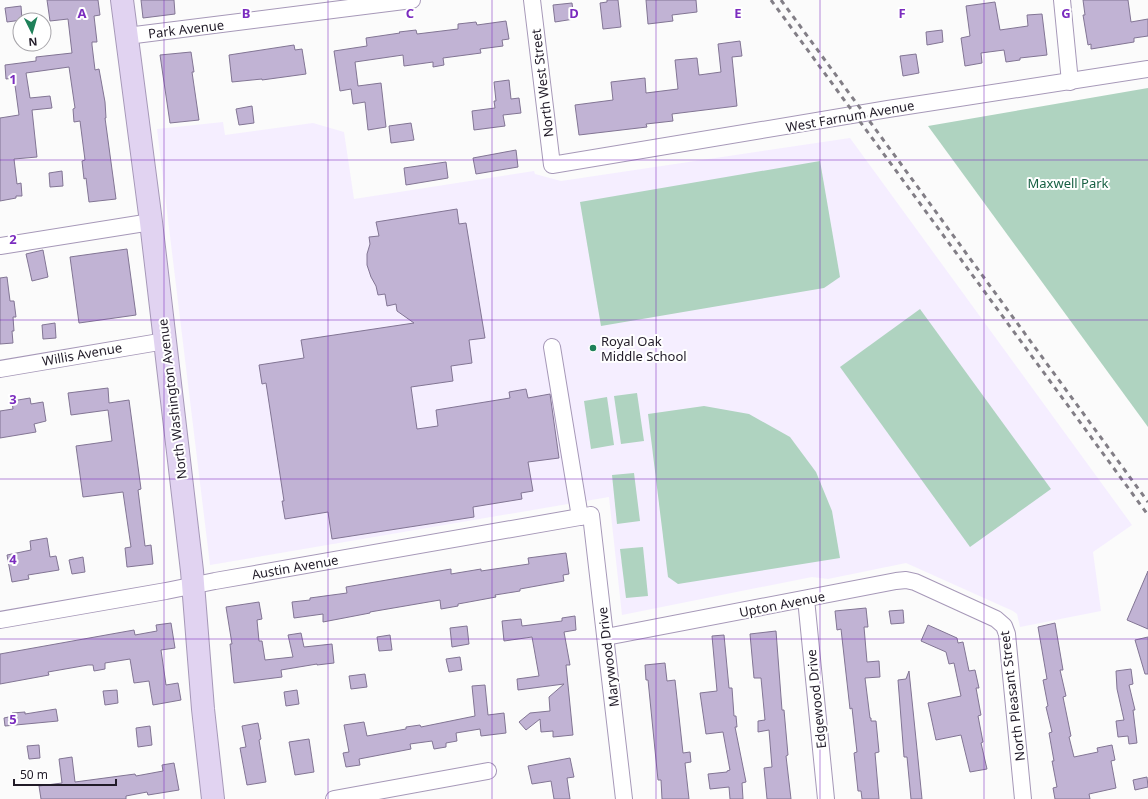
<svg xmlns="http://www.w3.org/2000/svg" width="1148" height="799" viewBox="0 0 1148 799" font-family="'Noto Sans',sans-serif">
  <style>
    .built { fill: #f5eeff }
    .green { fill: #afd3c0 }
    .building { fill: #c1b3d4; stroke: #827594 }
    .lines { fill: none; stroke-linecap: round; stroke-linejoin: round }
    .street-casing { stroke: #a698b8; stroke-width: 18 }
    .secondary-casing { stroke: #a698b8; stroke-width: 24 }
    .street { stroke: #fff; stroke-width: 16 }
    .secondary { stroke: #e1d3f1; stroke-width: 22 }
    .rail { stroke: #827e86; stroke-width: 3; stroke-dasharray: 5 5; stroke-linecap: butt }
    .grid { fill: none; stroke: #7b2cbf; stroke-width: 1; stroke-opacity: 0.55 }
    .poi-dot { fill: #1f815a; stroke: #fff; stroke-width: 1.5 }
    .labels { text-anchor: middle; dominant-baseline: central; stroke-width: 4; stroke-linejoin: round; paint-order: stroke }
    .street-label { font-size: 13px; fill: #211b28; stroke: #fff }
    .park-label { font-size: 13px; fill: #196144; stroke: #fff }
    .poi-label { font-size: 13px; fill: #211b28; stroke: #fff; text-anchor: start }
    .grid-label { font-size: 13px; text-anchor: middle; font-weight: bold; fill: #7b2cbf; stroke: #fff; stroke-width: 4; stroke-linejoin: round; paint-order: stroke }
  </style>
  <rect width="100%" height="100%" fill="#fbfbfb"/>
  <polygon class="built" points="223,122 225,135 313,123 344,132 354,199 534,171 535,174 561,181 850,138 1132,525 1093,552 1101,611 1020,627 1017,614 1013,611 906,563 828,579 812,577 622,615 609,497 210,565 157,129"/>
  <g class="green">
    <polygon points="1148,88 1148,427 928,126"/>
    <polygon points="820,161 840,277 824,288 601,326 580,202"/>
    <polygon points="920,309 1051,489 970,547 840,367"/>
    <polygon points="637,393 644,441 621,444 614,396"/>
    <polygon points="607,397 614,445 591,449 584,401"/>
    <polygon points="704,406 749,414 790,437 816,472 832,511 840,558 678,584 668,577 648,414"/>
    <polygon points="634,473 640,521 617,524 612,475"/>
    <polygon points="643,547 648,596 626,598 620,549"/>
  </g>
  <g class="building">
    <polygon points="47,0 98,0 100,15 94,16 97,42 92,42 92,45 95,70 99,69 105,102 106,118 105,118 116,199 89,202 86,178 84,179 82,161 85,160 80,121 74,122 73,109 75,108 69,67 26,73 30,98 50,96 52,108 32,110 37,157 14,159 17,184 21,183 22,196 16,196 16,198 0,201 0,118 19,115 14,78 6,79 5,65 36,61 36,57 72,53 68,19 50,21"/>
    <polygon points="141,0 174,0 175,14 143,18"/>
    <polygon points="607,0 618,0 621,27 603,29 600,3 607,2"/>
    <polygon points="646,0 696,0 697,12 672,15 673,21 648,24"/>
    <polygon points="1083,0 1128,0 1131,22 1148,19 1148,36 1134,38 1134,42 1091,49 1091,44 1088,45 1083,15 1085,15"/>
    <polygon points="995,2 1000,30 1028,26 1027,15 1042,14 1047,55 1020,58 1020,60 1006,62 1004,50 981,53 982,63 965,66 961,38 970,36 966,6"/>
    <polygon points="572,3 574,19 555,22 553,5"/>
    <polygon points="21,6 22,20 7,22 5,8"/>
    <polygon points="506,21 509,39 502,40 503,46 480,49 481,53 443,58 444,65 433,67 433,62 404,66 403,55 355,62 358,86 381,83 386,127 368,130 365,102 353,104 351,89 340,91 334,51 367,46 366,38 400,33 399,32 416,30 417,34 458,29 458,24 476,22 477,25"/>
    <polygon points="942,30 943,42 927,45 926,32"/>
    <polygon points="740,41 742,56 732,57 737,106 672,114 673,121 646,124 647,127 579,135 575,105 613,100 611,82 645,78 646,93 678,89 675,60 697,58 699,75 721,72 718,44"/>
    <polygon points="294,45 295,50 302,49 306,74 262,80 262,79 232,82 229,55"/>
    <polygon points="191,52 194,72 192,72 199,120 170,123 160,55"/>
    <polygon points="916,54 919,73 903,76 900,56"/>
    <polygon points="509,80 511,99 519,98 521,113 503,115 505,126 474,130 472,111 495,108 494,101 496,101 494,82"/>
    <polygon points="252,106 254,123 239,125 236,109"/>
    <polygon points="411,123 414,140 391,143 389,126"/>
    <polygon points="516,150 518,167 476,174 473,158"/>
    <polygon points="446,162 448,178 406,185 404,168"/>
    <polygon points="62,171 63,186 50,187 49,173"/>
    <polygon points="457,209 459,224 466,223 485,338 469,340 472,363 451,366 453,381 411,387 417,429 438,426 436,410 510,398 509,392 526,389 528,398 550,394 559,458 528,462 533,491 521,493 522,499 473,507 474,517 332,539 328,512 285,519 282,501 284,501 266,383 262,384 259,365 304,358 301,340 414,323 397,311 396,304 387,306 385,294 378,295 376,286 371,277 367,265 367,254 370,244 369,237 379,236 376,222"/>
    <polygon points="127,249 136,315 79,323 70,257"/>
    <polygon points="43,250 48,277 32,281 26,254"/>
    <polygon points="7,277 10,301 14,301 16,317 13,317 14,331 12,331 13,343 0,344 0,278"/>
    <polygon points="55,323 56,338 43,339 42,325"/>
    <polygon points="108,388 109,403 129,400 141,489 138,490 145,546 151,545 153,564 127,567 125,548 131,547 123,492 83,497 76,446 112,441 108,410 71,415 68,393"/>
    <polygon points="30,398 31,404 43,402 46,421 34,424 36,432 0,438 0,411 13,409 12,401"/>
    <polygon points="47,538 50,557 56,556 59,570 28,575 29,579 12,582 7,555 31,550 30,541"/>
    <polygon points="566,553 569,574 563,575 564,581 520,589 520,591 495,595 496,597 458,604 458,606 441,609 440,600 370,612 370,613 323,622 323,614 294,618 292,602 310,600 310,598 347,593 346,587 451,569 451,574 481,569 481,571 529,564 528,558"/>
    <polygon points="83,557 85,572 72,574 69,560"/>
    <polygon points="1148,571 1148,629 1127,620"/>
    <polygon points="259,602 262,619 257,620 259,641 262,641 265,660 293,657 288,635 301,633 304,647 332,644 334,663 317,665 317,664 281,670 282,677 234,683 230,644 232,644 226,607"/>
    <polygon points="866,608 868,627 864,627 867,662 879,661 880,677 865,678 870,718 871,718 871,721 876,721 879,752 875,753 879,799 862,799 861,791 858,791 854,753 857,752 852,708 850,709 841,629 837,630 835,611"/>
    <polygon points="903,610 904,623 891,624 889,611"/>
    <polygon points="575,616 576,630 564,632 570,665 566,665 573,735 553,737 553,731 541,732 540,719 526,730 519,722 530,713 550,711 549,697 564,684 518,690 517,679 539,676 532,637 504,641 502,621 521,619 522,626 562,621 562,618"/>
    <polygon points="171,623 175,648 161,650 166,685 178,683 181,700 153,705 149,681 134,683 130,659 105,663 105,669 94,671 93,665 88,665 48,672 49,675 0,684 0,654 134,630 135,635 157,631 156,625"/>
    <polygon points="1055,623 1063,670 1060,670 1066,696 1063,697 1071,736 1069,737 1074,757 1098,752 1097,748 1112,745 1115,760 1111,761 1116,788 1089,794 1090,799 1055,799 1053,788 1057,787 1052,761 1054,761 1049,733 1052,732 1046,707 1048,706 1043,680 1047,679 1038,627"/>
    <polygon points="928,625 957,638 958,643 963,642 969,671 975,670 979,688 976,688 981,715 978,716 983,742 981,743 987,769 970,772 961,735 936,740 928,703 961,696 954,663 949,664 946,652 921,641"/>
    <polygon points="467,626 469,644 452,647 450,628"/>
    <polygon points="776,631 782,710 784,710 788,755 786,756 791,799 767,799 764,768 772,767 769,730 758,732 758,721 765,720 761,678 754,678 750,634"/>
    <polygon points="390,635 392,650 379,651 377,637"/>
    <polygon points="724,635 729,688 732,688 734,716 736,716 737,727 735,727 746,782 742,783 743,799 730,799 729,787 710,789 708,774 727,772 727,771 730,770 723,732 706,734 700,693 717,691 712,636"/>
    <polygon points="1148,637 1148,674 1145,674 1135,640"/>
    <polygon points="460,657 462,670 449,672 446,659"/>
    <polygon points="665,663 667,681 675,680 683,753 690,752 691,762 685,763 689,799 662,799 661,780 658,780 648,680 646,680 645,665"/>
    <polygon points="1131,669 1133,684 1129,685 1135,710 1133,710 1137,743 1129,744 1128,736 1118,737 1116,721 1124,720 1117,689 1116,671"/>
    <polygon points="909,671 918,759 922,799 911,799 907,757 904,757 898,680 906,679"/>
    <polygon points="365,674 367,687 351,689 349,676"/>
    <polygon points="485,685 488,715 504,713 506,733 481,736 480,729 456,733 457,741 446,743 446,747 434,749 432,741 410,744 411,749 359,759 360,765 346,767 343,753 349,752 344,725 364,722 367,736 406,729 406,727 420,725 421,727 475,716 472,686"/>
    <polygon points="117,690 118,703 105,705 103,691"/>
    <polygon points="297,690 299,704 286,706 284,692"/>
    <polygon points="56,709 58,721 5,726 4,718 13,716 12,713 25,712 25,714"/>
    <polygon points="258,723 261,739 259,740 266,782 247,785 240,748 246,747 242,726"/>
    <polygon points="150,726 152,745 138,747 136,728"/>
    <polygon points="309,739 314,772 295,775 289,742"/>
    <polygon points="39,745 40,758 29,759 27,746"/>
    <polygon points="72,757 75,782 135,774 136,776 163,771 162,765 174,763 179,790 148,795 147,792 126,796 126,799 41,799 39,786 62,783 59,759"/>
    <polygon points="570,758 574,777 567,778 570,799 554,799 551,781 532,784 528,766"/>
    <polygon points="1147,777 1148,787 1135,790 1133,780"/>
  </g>
  <g class="lines">
    <defs>
      <g id="street">
        <polyline points="532,0 552,165 888,109 1148,69"/>
        <polyline points="1062,0 1070,82"/>
        <polyline points="127,36 412,0"/>
        <polyline points="0,246 151,222"/>
        <polyline points="552,347 580,517"/>
        <polyline points="0,369 165,341"/>
        <polyline points="806,599 826,799"/>
        <polyline points="0,620 166,591 215,581 591,515 624,799"/>
        <polyline points="606,637 896,581 906,580 915,582 996,619 1004,626 1007,634 1023,799"/>
        <polyline points="334,799 488,771"/>
      </g>
      <polyline id="secondary" points="122,0 151,222 192,571 203,709 213,799"/>
    </defs>
    <use href="#street" class="street-casing"/>
    <use href="#secondary" class="secondary-casing"/>
    <use href="#street" class="street"/>
    <use href="#secondary" class="secondary"/>
    <g class="rail">
      <polyline points="771,0 1148,515"/>
      <polyline points="781,0 1148,502"/>
    </g>
  </g>
  <path class="grid" d="M164,0V799M328,0V799M492,0V799M656,0V799M820,0V799M984,0V799M0,160H1148M0,320H1148M0,479H1148M0,639H1148"/>
  <circle class="poi-dot" cx="593" cy="348" r="4"/>
  <g class="labels">
    <g class="street-label">
      <text transform="translate(186 29) rotate(-7)">Park Avenue</text>
      <text transform="translate(542 83) rotate(-97)">North West Street</text>
      <text transform="translate(850 116) rotate(-10)">West Farnum Avenue</text>
      <text transform="translate(82 354) rotate(-10)">Willis Avenue</text>
      <text transform="translate(172 399) rotate(-97)">North Washington Avenue</text>
      <text transform="translate(295 567) rotate(-10)">Austin Avenue</text>
      <text transform="translate(782 604) rotate(-11)">Upton Avenue</text>
      <text transform="translate(608 657) rotate(-97)">Marywood Drive</text>
      <text transform="translate(1012 696) rotate(-97)">North Pleasant Street</text>
      <text transform="translate(816 699) rotate(-96)">Edgewood Drive</text>
    </g>
    <g class="park-label">
      <text x="1068" y="183">Maxwell Park</text>
    </g>
    <g class="poi-label">
      <text x="601" y="341">Royal Oak<tspan x="601" dy="15">Middle School</tspan></text>
    </g>
  </g>
  <g class="grid-label">
    <text x="82" y="18">A</text>
    <text x="246" y="18">B</text>
    <text x="410" y="18">C</text>
    <text x="574" y="18">D</text>
    <text x="738" y="18">E</text>
    <text x="902" y="18">F</text>
    <text x="1066" y="18">G</text>
    <text x="13" y="84">1</text>
    <text x="13" y="244">2</text>
    <text x="13" y="404">3</text>
    <text x="13" y="564">4</text>
    <text x="13" y="724">5</text>
  </g>
  <g transform="translate(32 32) rotate(175)"><circle r="19" fill="#ffffff" stroke="#a6a4a9"/>
  <path d="M0-3L7 15L0 10L-7 15Z" fill="#1f815a"/>
  <text y="-6" font-size="11" font-weight="bold" text-anchor="middle" fill="#211b28">N</text>
  </g>
  <path d="M14 779v6h102v-6" fill="none" stroke="#211b28" stroke-width="2"/>
  <text x="20" y="779" font-size="12" fill="#211b28" stroke="#ffffff" stroke-width="3" paint-order="stroke">50 m</text>
</svg>
